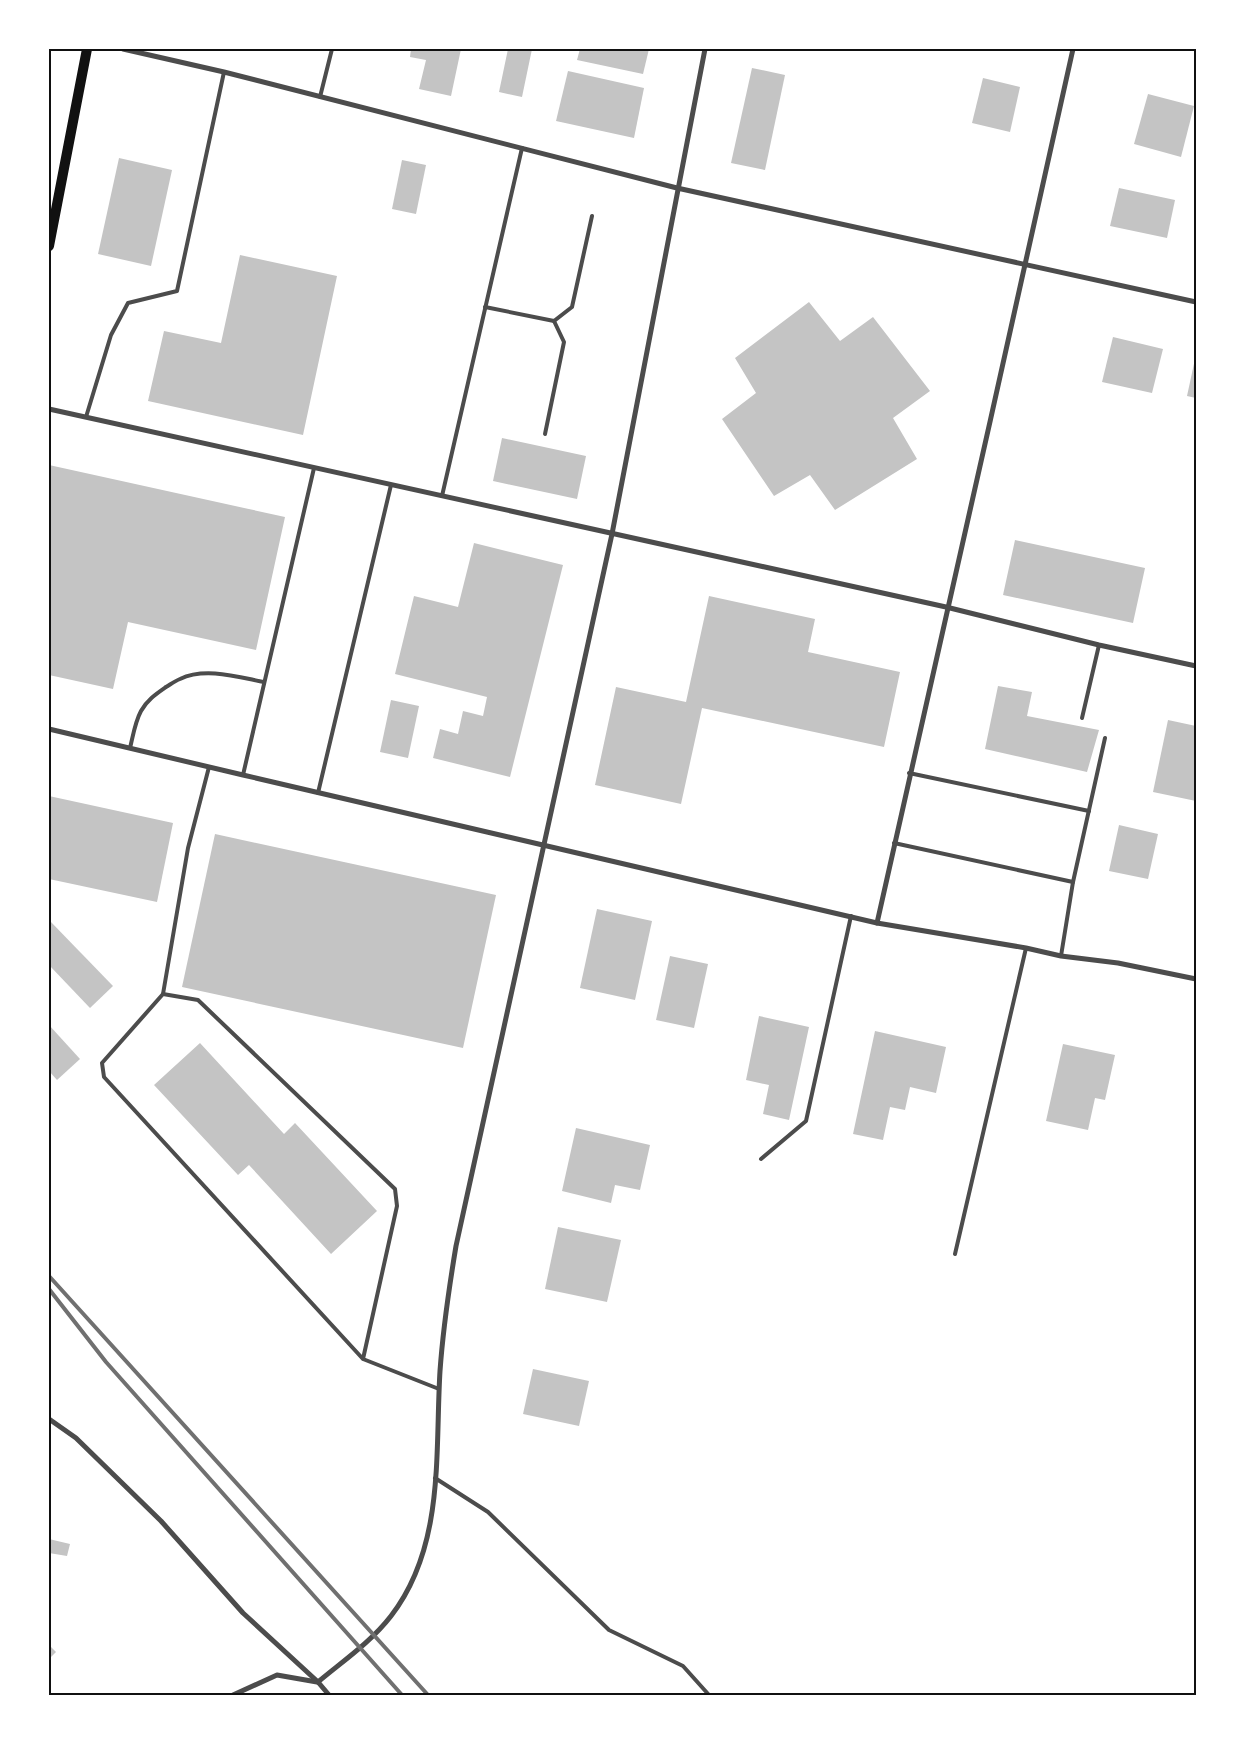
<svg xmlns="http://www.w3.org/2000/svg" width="1245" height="1744" viewBox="0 0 1245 1744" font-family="Mulish,sans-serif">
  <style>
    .building { fill: #c4c4c4 }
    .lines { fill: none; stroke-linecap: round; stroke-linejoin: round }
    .service { stroke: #4c4c4c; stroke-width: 4 }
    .minor { stroke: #4c4c4c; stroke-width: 5 }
    .secondary { stroke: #111; stroke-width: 10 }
    .rail { stroke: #707070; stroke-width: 4 }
    .neatline { fill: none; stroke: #111; stroke-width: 2 }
  </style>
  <rect width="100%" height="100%" fill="#fff"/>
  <g class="building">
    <polygon points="411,49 461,49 451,96 419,89 426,60 410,57"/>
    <polygon points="508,49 532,49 522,97 499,92"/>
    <polygon points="580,49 649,49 643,74 577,60"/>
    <polygon points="752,68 785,75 765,170 731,163"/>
    <polygon points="568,71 644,88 634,138 556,121"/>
    <polygon points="983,78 1020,87 1010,132 972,123"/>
    <polygon points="1148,94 1194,106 1181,157 1134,144"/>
    <polygon points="119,158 172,170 151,266 98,254"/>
    <polygon points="402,160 426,165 416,214 392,209"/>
    <polygon points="1119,188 1175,200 1167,238 1110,226"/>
    <polygon points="240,255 337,276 303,435 148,401 164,331 221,343"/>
    <polygon points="809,302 840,341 873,317 930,391 893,418 917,459 835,510 810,475 774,496 722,419 756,393 735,358"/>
    <polygon points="1113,337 1163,349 1152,393 1102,382"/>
    <polygon points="1195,359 1196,359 1196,398 1187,396"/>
    <polygon points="502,438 586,456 577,499 493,481"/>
    <polygon points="49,465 285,517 256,650 128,622 113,689 49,675"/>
    <polygon points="1015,540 1145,568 1133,623 1003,595"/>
    <polygon points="474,543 563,565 510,777 433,758 440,729 458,734 463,711 483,716 487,697 395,674 414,596 458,607"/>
    <polygon points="709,596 815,619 808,652 900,672 884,747 702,708 681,804 595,785 616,687 686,702"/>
    <polygon points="998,686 1032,692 1027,716 1099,730 1087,772 985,749"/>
    <polygon points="391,700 419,706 408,758 380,752"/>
    <polygon points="1168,720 1196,726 1196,801 1153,792"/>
    <polygon points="49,796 173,823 157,902 49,879"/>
    <polygon points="1119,825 1158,834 1148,879 1109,871"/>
    <polygon points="215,834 496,895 463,1048 182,987"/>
    <polygon points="597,909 652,921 635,1000 580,988"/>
    <polygon points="49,920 113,986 90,1008 49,965"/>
    <polygon points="670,956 708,964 694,1028 656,1020"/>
    <polygon points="759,1016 809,1027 789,1120 763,1114 769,1085 746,1080"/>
    <polygon points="49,1025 80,1059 57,1080 49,1071"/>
    <polygon points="875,1031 946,1047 936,1093 910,1087 905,1110 890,1107 883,1140 853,1134"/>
    <polygon points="200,1043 284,1134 295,1123 377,1211 331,1254 249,1165 238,1175 154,1085"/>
    <polygon points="1063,1044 1115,1055 1105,1100 1095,1098 1088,1130 1046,1121"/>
    <polygon points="576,1128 650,1145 640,1190 615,1185 611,1203 562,1191"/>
    <polygon points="558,1227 621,1240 607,1302 545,1289"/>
    <polygon points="533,1369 589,1381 579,1426 523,1414"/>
    <polygon points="49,1539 70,1544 67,1556 49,1553"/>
    <polygon points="49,1645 56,1652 49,1659"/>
  </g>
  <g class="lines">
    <g class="service">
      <polyline points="320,97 332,49"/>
      <polyline points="485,307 554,321 572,307 592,216"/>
      <polyline points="86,417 111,335 128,303 177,291 224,72"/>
      <polyline points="545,434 564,342 554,321"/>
      <polyline points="442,496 522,148"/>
      <polyline points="1082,718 1099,645"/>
      <path d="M130,748C133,736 135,722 141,711C147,700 156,694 166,687C171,684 175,681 180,679C205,667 238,677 264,682"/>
      <polyline points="909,773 1089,811"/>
      <polyline points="243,775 314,468"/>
      <polyline points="318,793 391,485"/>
      <polyline points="894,843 1073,882"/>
      <polyline points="1061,956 1073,882 1105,738"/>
      <polyline points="163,994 188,848 209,767"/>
      <polyline points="761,1159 806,1121 851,916"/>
      <polyline points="955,1254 1026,948"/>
      <polyline points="363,1359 397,1206 395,1189 198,1000 163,994 102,1063 104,1077 363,1359 439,1389"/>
      <polyline points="435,1478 488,1512 609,1630 683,1666 709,1695"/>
    </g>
    <g class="minor">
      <polyline points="123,49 224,72 677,188 1196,302"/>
      <polyline points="49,409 946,607 1099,645 1196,666"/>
      <polyline points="49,729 243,775 877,923 1026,948 1061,956 1118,963 1196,979"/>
      <path d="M877,923C941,631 1010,341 1073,49"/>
      <polyline points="49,1419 76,1438 161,1521 243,1613 318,1682"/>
      <polyline points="233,1695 277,1675 317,1682"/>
      <path d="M329,1695L318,1682C343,1661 371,1642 391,1616C445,1546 435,1453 440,1371C443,1329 449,1288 456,1246L612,534L705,49"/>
    </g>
    <polyline class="secondary" points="49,246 87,49"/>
    <g class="rail">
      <polyline points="49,1276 428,1695"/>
      <polyline points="49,1289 106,1362 402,1695"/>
    </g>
  </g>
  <rect width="1245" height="1744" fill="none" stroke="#ffffff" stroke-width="100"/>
  <rect x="50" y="50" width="1145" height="1644" class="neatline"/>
</svg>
